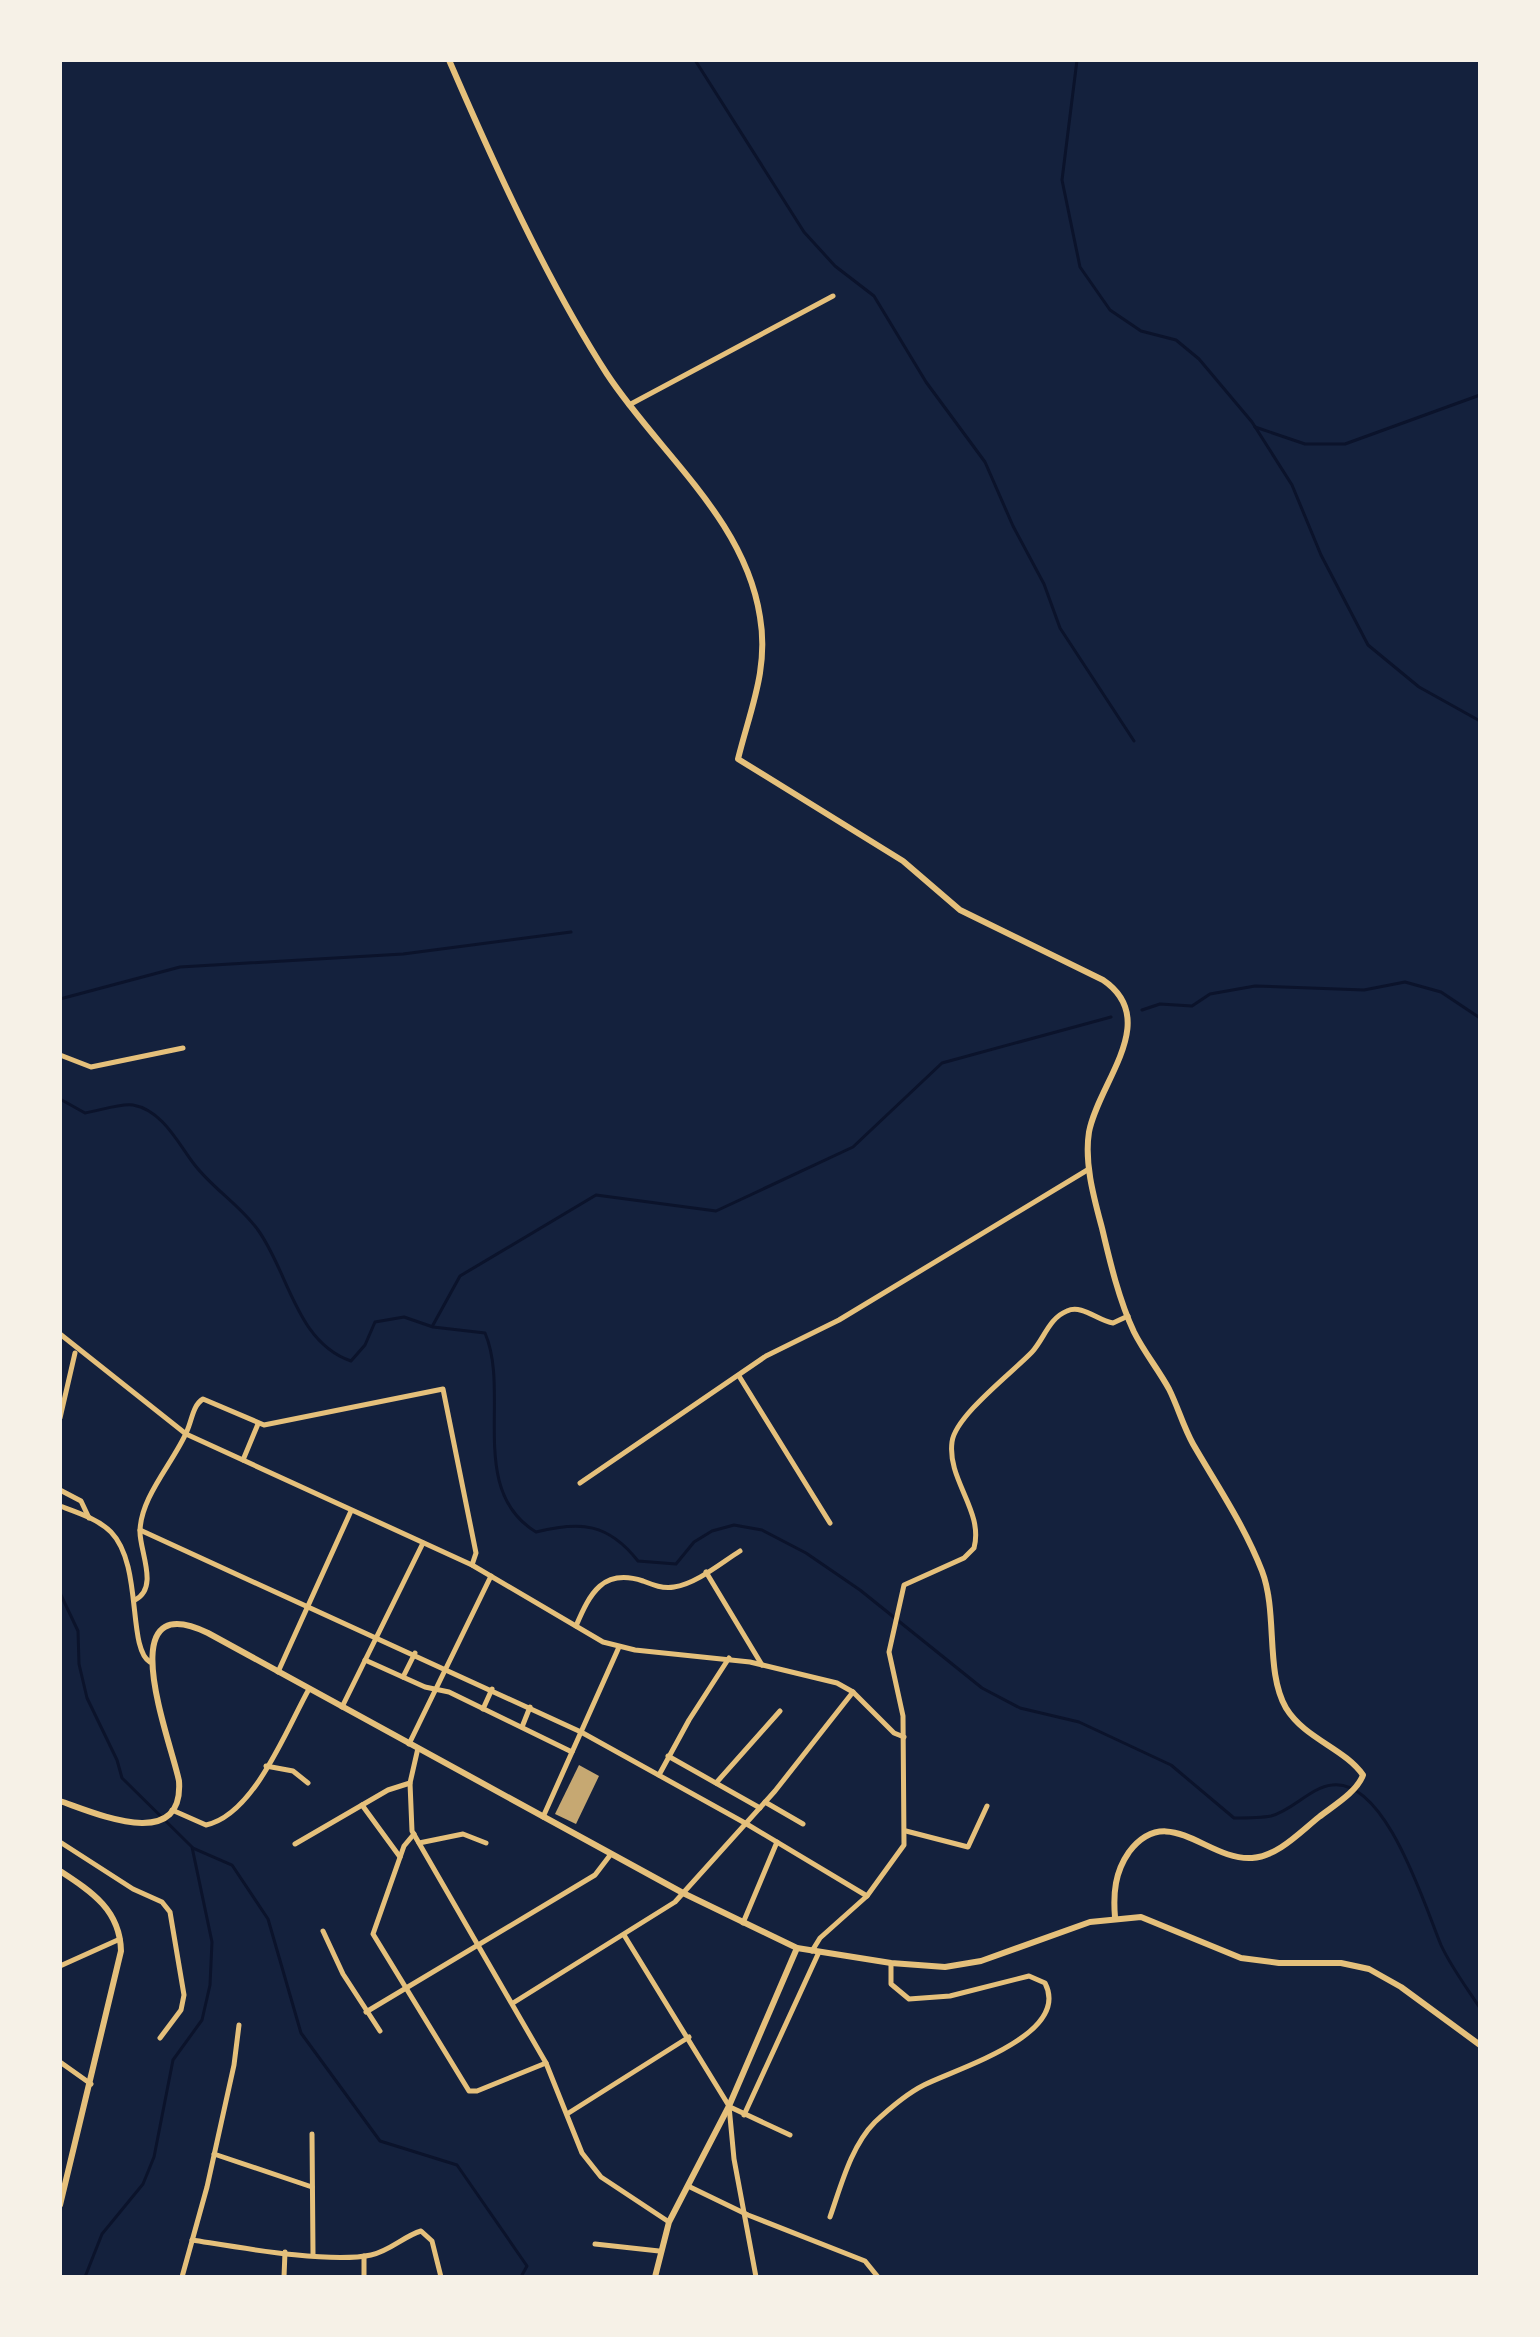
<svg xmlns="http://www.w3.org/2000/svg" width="1540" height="2337" viewBox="0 0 1540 2337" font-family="Arial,sans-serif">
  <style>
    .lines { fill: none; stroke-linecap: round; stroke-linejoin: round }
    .stream { stroke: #0b132b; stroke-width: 3 }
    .building { fill: #c6a872 }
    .minor { stroke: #e5c07b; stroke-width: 5 }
    .tertiary { stroke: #e5c07b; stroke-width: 6 }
    .secondary { stroke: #e5c07b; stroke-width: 6 }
  </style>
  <rect width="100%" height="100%" fill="#14213d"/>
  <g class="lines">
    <g class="stream">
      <polyline points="695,60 804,232 835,266 874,296 926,382 985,462 1013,526 1044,584 1060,628 1134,741"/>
      <polyline points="1077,60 1062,180 1080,267 1110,310 1141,331 1176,340 1199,359 1252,422 1292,485 1321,555 1368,645 1419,687 1480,721"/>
      <polyline points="1255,427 1305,444 1345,444 1480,395"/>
      <polyline points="60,999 180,967 403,954 571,932"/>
      <polyline points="1142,1010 1160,1004 1192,1006 1210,994 1255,986 1364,990 1405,982 1441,992 1480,1018"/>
      <path d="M60,1099L85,1113C99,1111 120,1103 133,1105C162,1110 178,1143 194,1164C212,1188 240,1205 258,1230C289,1273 296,1342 351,1361L365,1345L375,1322L404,1317L433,1327L485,1333C511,1393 467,1490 536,1532C581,1521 608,1523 638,1561L676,1564L694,1542L712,1531L734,1525L762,1530L806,1553L860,1590L982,1688L1020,1708L1079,1722L1171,1765L1234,1818C1246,1818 1260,1818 1271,1816C1292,1811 1311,1787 1332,1785C1386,1778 1425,1907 1441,1945C1451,1967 1467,1988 1480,2008"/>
      <polyline points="433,1325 460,1276 596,1195 716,1211 853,1147 942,1063 1111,1017"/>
      <polyline points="60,1593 78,1631 79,1664 87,1698 117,1760 122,1778 192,1847 212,1942 210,1985 202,2020 173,2060 154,2157 143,2184 102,2234 85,2277"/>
      <polyline points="193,1848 232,1865 268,1919 301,2033 380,2141 457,2165 527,2266 521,2277"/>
    </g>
  </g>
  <polygon class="building" points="579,1765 599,1776 576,1824 555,1814"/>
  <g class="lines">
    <g class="minor">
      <polyline points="629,405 833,296"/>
      <polyline points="60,1055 91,1067 183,1048"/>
      <polyline points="60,1334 186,1434 472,1565 603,1642 635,1650 750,1662 837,1683 853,1692"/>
      <polyline points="739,1376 830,1523"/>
      <polyline points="60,1418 75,1353"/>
      <polyline points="243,1460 258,1424"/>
      <polyline points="580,1483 766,1356 839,1320 1089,1169"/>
      <polyline points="60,1490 81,1501 89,1518"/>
      <path d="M60,1506C76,1512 98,1519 111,1532C143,1565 127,1648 150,1662"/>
      <polyline points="140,1530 581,1732 745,1823 867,1896"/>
      <polyline points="706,1572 762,1665"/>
      <path d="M135,1600C159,1588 140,1552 140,1532C140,1497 174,1462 187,1431C192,1420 193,1405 203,1399L264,1425L443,1389L476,1553L472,1565"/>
      <path d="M576,1626C590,1593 603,1568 643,1581C653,1585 663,1589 674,1587C696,1584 721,1563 740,1551"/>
      <polyline points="365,1660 425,1687 449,1692 572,1752"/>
      <polyline points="278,1672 351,1511"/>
      <polyline points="403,1677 415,1653"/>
      <polyline points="342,1707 423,1543"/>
      <polyline points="483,1709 492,1689"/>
      <polyline points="522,1727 530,1707"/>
      <polyline points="409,1744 491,1576"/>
      <polyline points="418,1748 410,1783 412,1831 546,2063 582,2153 601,2177 669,2222"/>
      <polyline points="668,1756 760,1808"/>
      <polyline points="266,1766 293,1771 308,1783"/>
      <polyline points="659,1775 689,1720 729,1658"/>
      <polyline points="716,1783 780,1711"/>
      <polyline points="765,1802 803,1824"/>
      <polyline points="362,1805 400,1857"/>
      <path d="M172,1810L206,1825C254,1815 286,1730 309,1689"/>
      <polyline points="543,1817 619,1647"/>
      <polyline points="906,1831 968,1847 987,1806"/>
      <polyline points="414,1834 404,1846 373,1934 469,2091 477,2091 546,2063"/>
      <polyline points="60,1842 133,1889 162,1902 170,1912 184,1995 181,2010 160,2038"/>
      <polyline points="419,1843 463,1834 486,1843"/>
      <polyline points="295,1844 388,1790 410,1783"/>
      <polyline points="743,1923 777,1842"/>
      <polyline points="323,1931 343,1974 380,2031"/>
      <polyline points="624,1935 729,2106 734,2159 756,2277"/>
      <path d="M812,1951L820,1938L867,1896L904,1845L903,1716L889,1652L904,1585L964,1558L974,1548C984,1511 947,1480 952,1442C955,1416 1013,1372 1032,1352C1044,1339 1049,1318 1067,1311C1082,1304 1098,1321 1113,1323L1128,1316"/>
      <polyline points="60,1966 120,1939"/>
      <polyline points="513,2003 675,1902 775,1791 853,1692 894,1733 904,1737"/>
      <polyline points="366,2012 595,1875 611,1854"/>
      <polyline points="60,2062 91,2084"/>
      <polyline points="730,2107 790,2135"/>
      <polyline points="567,2114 689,2037"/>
      <polyline points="744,2115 819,1952"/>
      <polyline points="312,2134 313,2254"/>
      <polyline points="214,2154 312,2187"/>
      <polyline points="688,2186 748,2215 865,2261 878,2277"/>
      <path d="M830,2217C841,2186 851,2146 875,2122C890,2108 906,2094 924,2085C955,2069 1072,2035 1045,1983L1029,1976L950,1996L909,1999L891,1984V1963"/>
      <path d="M192,2240C237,2247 329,2264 371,2255C390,2251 404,2236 421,2231L432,2241L441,2277"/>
      <polyline points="595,2244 659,2251"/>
      <polyline points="364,2256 364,2277"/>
      <polyline points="182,2277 207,2187 234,2065 239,2025"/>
      <polyline points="284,2277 285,2252"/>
    </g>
    <g class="tertiary">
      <path d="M449,60C493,162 547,281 607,374C659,453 745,519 760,617C769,669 750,710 738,759L903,861L960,910L1103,980C1162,1020 1098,1083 1089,1132C1084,1163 1094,1198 1102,1228C1110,1262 1119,1300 1134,1332C1144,1352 1158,1369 1169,1389C1178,1407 1183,1426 1193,1444C1218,1487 1244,1525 1262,1571C1278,1613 1265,1672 1286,1708C1305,1739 1344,1748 1363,1775C1357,1792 1333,1806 1319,1817C1299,1833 1278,1856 1252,1858C1207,1861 1168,1801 1129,1852C1115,1872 1113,1893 1115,1917"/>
      <polyline points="655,2277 669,2222 729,2106 797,1948"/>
    </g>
    <g class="secondary">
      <path d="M60,1801C95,1813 184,1853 179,1781C172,1744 108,1585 208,1633L683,1893L797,1948L891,1963L945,1967L981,1961L1090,1922L1141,1917L1241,1958L1279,1963H1341L1369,1969L1401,1987L1480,2045"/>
      <path d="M60,1871C92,1892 120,1910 121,1951L60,2205"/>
    </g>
  </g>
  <rect width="1540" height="2337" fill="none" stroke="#f6f1e7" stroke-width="124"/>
</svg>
